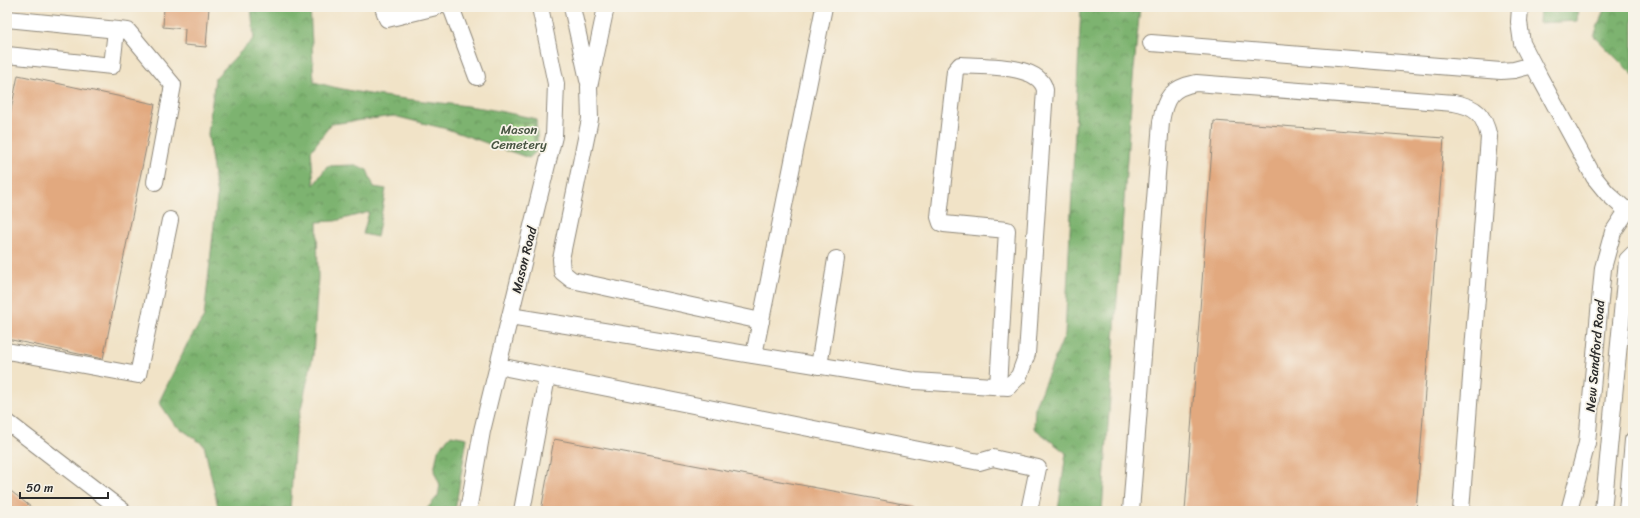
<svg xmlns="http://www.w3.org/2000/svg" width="1640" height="518" viewBox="0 0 1640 518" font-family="Sriracha,sans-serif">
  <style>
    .forest { fill: url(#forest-crowns); stroke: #546f4e }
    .cemetery { fill: url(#cemetery-stones); stroke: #647e56 }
    .building { fill: #e2a97f }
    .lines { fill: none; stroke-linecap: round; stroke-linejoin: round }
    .minor-casing { stroke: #8e8779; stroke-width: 18 }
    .minor { stroke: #fff; stroke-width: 16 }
    .labels { text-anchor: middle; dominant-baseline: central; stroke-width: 3.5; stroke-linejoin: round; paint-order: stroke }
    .park-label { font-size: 13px; fill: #475441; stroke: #f7f3e8 }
    .street-label { font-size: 13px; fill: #2b2b2b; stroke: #f7f3e8 }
  </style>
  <defs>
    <pattern id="forest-crowns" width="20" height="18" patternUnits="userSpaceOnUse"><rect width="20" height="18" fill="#7db370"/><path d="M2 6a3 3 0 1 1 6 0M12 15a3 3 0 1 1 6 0" fill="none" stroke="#67925c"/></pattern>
    <pattern id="cemetery-stones" width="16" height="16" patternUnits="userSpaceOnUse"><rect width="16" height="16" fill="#9cd182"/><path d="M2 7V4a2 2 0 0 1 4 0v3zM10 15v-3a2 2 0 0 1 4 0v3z" fill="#7faa6b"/></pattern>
  </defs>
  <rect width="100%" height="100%" fill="#f7f3e8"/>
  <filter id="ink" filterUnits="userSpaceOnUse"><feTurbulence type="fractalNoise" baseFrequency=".025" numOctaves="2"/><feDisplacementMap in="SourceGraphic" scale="8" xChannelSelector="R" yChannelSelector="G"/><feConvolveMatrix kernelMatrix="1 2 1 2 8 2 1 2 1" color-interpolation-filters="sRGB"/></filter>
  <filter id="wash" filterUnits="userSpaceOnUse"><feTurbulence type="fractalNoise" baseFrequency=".012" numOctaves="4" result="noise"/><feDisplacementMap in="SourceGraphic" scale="16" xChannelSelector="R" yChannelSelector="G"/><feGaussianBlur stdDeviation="0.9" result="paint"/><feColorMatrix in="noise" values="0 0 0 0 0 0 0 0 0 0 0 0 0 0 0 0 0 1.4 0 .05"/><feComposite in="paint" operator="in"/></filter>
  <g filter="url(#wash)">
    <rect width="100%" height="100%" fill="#f1e3c7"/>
    <g class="forest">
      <path d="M251,7H310L314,82C369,98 426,100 482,108C500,111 518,115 536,119L538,150L529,158L447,129L394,116L331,124L311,151L314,185L327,166L353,165L367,170L374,187L386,189L377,237L363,234L369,212L335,221L317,222L318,277L313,356L295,435L290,511H219L204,445L174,424L159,402L187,344L204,317L217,197L208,134L215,78L254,38Z"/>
      <polygon points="1081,7 1140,7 1132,89 1102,511 1058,511 1066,453 1034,428 1035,406 1065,334"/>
      <polygon points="1540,7 1578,7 1577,21 1539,23"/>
      <polygon points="1605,7 1633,7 1633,75 1594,36"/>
      <polygon points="451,435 467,438 455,511 425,511 438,496 440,485 434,471 438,450"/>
    </g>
    <polygon class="cemetery" points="534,123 534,149 505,151 505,124"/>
    <g id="blocks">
      <g class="building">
        <polygon points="164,7 209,7 206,47 184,45 185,29 163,27"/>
        <polygon points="18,75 155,104 103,359 7,339 7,130"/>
        <polygon points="1214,121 1444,138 1416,511 1185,511"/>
        <polygon points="554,439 914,506 914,511 541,511"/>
        <polygon points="7,488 36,511 7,511"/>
      </g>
    </g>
  </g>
  <g filter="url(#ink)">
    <use href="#blocks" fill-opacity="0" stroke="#8e8779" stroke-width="1"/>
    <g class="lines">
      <defs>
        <g id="minor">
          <polyline points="383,7 387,19 436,7"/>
          <polyline points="451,7 477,77"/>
          <polyline points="572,7 588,80"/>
          <polyline points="606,7 589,87 590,119 561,259 562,272 572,280 761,321"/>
          <polyline points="1520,7 1519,22 1522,43 1539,76 1594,177 1607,193 1627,211"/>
          <polyline points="7,19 128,31 173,85 155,182"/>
          <polyline points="1151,43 1501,71 1514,70 1533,65"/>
          <polyline points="7,55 112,66 116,30"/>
          <path d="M510,316L915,381L1008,387L1019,376L1027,354L1045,90C1040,63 982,67 960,65L955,71L939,217L941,223L944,224L1007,230L998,387"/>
          <polyline points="7,351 138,375 170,220"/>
          <polyline points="754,355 824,7"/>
          <polyline points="498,366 979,462 993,458 1038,468 1029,511"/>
          <polyline points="819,366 836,259"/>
          <polyline points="7,422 123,511"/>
          <polyline points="468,511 482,431 554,136 556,84 540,7"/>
          <polyline points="522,511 547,377"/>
          <path d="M1131,511L1161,122C1165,97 1171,88 1196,83L1454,103C1477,107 1484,115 1489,137L1461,511"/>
          <polyline points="1569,511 1587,443 1603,268 1613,232 1627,211 1633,208"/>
          <polyline points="1603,511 1627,260 1633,254"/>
          <polyline points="1627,511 1633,440"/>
        </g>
      </defs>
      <use href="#minor" class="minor-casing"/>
      <use href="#minor" class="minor"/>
    </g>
  </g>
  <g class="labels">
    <g class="park-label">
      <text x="519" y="129">Mason<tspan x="519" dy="15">Cemetery</tspan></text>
    </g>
    <g class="street-label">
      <text transform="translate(524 260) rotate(-76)">Mason Road</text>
      <text transform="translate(1595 356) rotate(-85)">New Sandford Road</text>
    </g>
  </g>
  <rect width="1640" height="518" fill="none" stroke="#f7f3e8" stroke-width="24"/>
  <path d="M20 492v6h88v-6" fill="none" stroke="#2b2b2b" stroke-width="2"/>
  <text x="26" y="492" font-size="12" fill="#2b2b2b" stroke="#f7f3e8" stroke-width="3" paint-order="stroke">50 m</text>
</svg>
